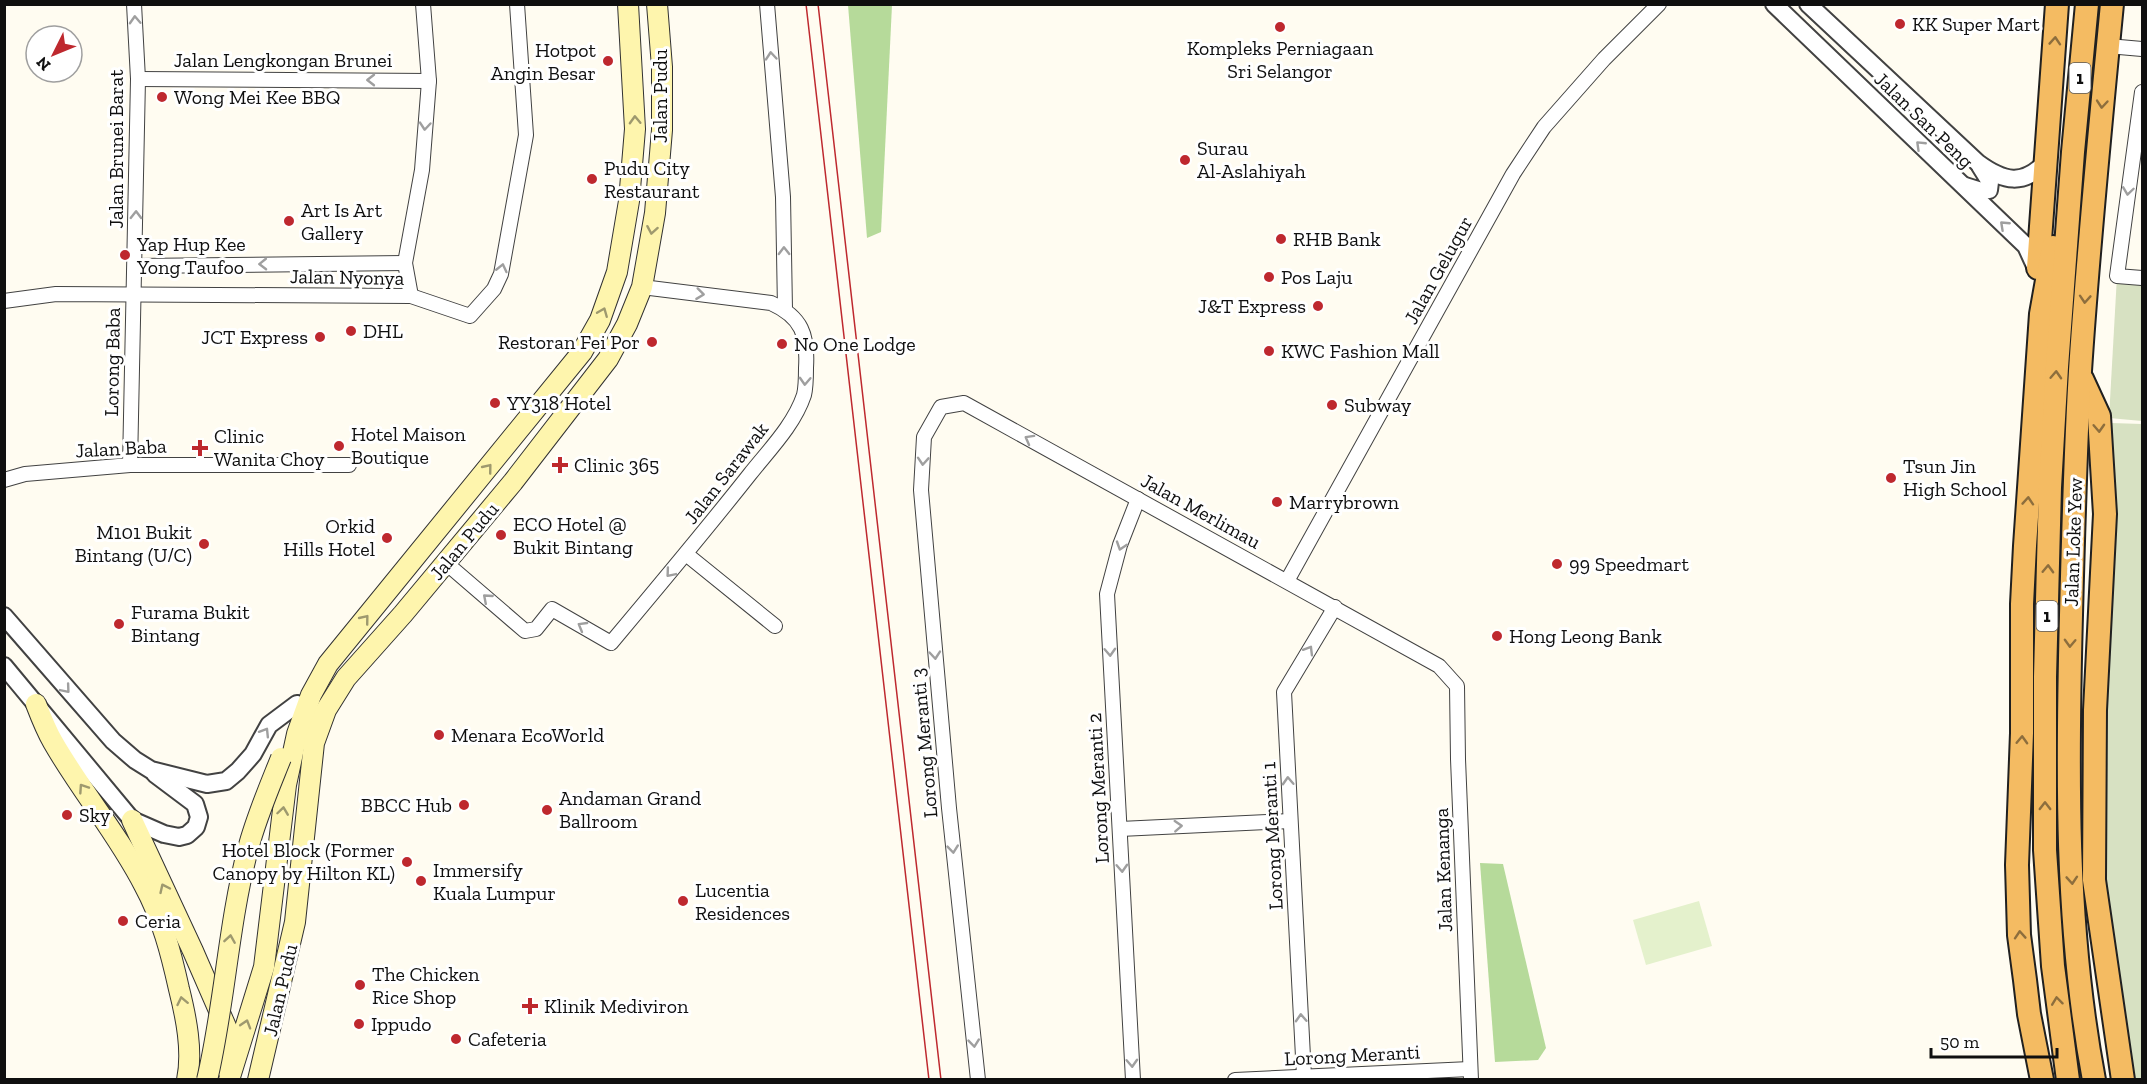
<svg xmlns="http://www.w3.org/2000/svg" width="2147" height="1084" viewBox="0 0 2147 1084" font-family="'Zilla Slab',serif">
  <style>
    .forest { fill: #b6da9a }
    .cemetery { fill: #d7e1c2 }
    .pitch { fill: #e4f1cc }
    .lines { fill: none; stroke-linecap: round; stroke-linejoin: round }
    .minor-casing { stroke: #424242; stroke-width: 16 }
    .tertiary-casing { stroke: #424242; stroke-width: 20 }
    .secondary-casing { stroke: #313131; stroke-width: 22 }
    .trunk-casing { stroke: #202020; stroke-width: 26 }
    .minor { stroke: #fff; stroke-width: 14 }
    .tertiary { stroke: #fff; stroke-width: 16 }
    .secondary { stroke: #fef5ad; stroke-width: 20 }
    .trunk { stroke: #f4bb62; stroke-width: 22 }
    .tram { stroke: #be282e; stroke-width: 1.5 }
    .secondary-bridge-casing { stroke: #313131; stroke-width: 22; stroke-linecap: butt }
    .secondary-bridge { stroke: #fef5ad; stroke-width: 20 }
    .oneway { stroke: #9f9f9f }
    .oneway2 { stroke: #8d6e3d }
    .oneway3 { stroke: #9e996e }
    .poi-dot { fill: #be282e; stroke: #fff; stroke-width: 2 }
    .labels { text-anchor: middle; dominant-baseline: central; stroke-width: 6; stroke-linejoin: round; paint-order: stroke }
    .shield { fill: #fff; stroke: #575757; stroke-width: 1.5 }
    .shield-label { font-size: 18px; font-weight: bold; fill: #0f0f0f }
    .poi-label { font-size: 20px; fill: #0f0f0f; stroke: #fff; text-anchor: start }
    .street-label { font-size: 20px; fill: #0f0f0f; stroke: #fff }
  </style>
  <rect width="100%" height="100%" fill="#fffcf1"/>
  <g class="forest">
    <polygon points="848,5 892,5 881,232 867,238"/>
    <polygon points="1480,863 1503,864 1546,1048 1538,1060 1495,1062"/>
  </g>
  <g class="cemetery">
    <polygon points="2117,276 2142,278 2142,421 2109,418"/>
    <polygon points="2111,423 2142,424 2142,1080 2127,1079 2104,912 2098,654"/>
  </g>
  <polygon class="pitch" points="1699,901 1712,946 1646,965 1633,920"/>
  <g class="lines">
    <defs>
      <g id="minor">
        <polyline points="767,4 783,197 785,309"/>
        <polyline points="2108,46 2142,49"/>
        <polyline points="138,79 429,81"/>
        <polyline points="2142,92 2117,276 2142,278"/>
        <polyline points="135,266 405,263"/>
        <polyline points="411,296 405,263 422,170 429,81 423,4"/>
        <polyline points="4,301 56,294 411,296 470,316 494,289 501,274 526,135 517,4"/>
        <polyline points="130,465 138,79 134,4"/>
        <polyline points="4,480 25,474 130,465 349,465"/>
        <polyline points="686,554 775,626"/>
        <path d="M446,563L525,631L536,629L552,609L611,643C658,587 705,531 750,474C769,450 794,425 804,395C806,387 806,377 806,368C808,335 802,317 771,303L642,287"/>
        <polyline points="1287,581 1513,174 1544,127 1604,59 1659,4"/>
        <polyline points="1120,829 1290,821"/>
        <polyline points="1304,1076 1284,692 1335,607"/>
        <polyline points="978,1080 949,808 921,490 924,437 941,407 964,403 1439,666 1457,686 1458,759 1471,1080"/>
        <polyline points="1133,1080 1107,594 1120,545 1138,499"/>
        <polyline points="1235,1080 1470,1069"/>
      </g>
      <g id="tertiary">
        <polyline points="1774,4 2026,246 2036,268"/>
        <path d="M1808,4L1978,163C2004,182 2023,186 2046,162"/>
        <polyline points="1965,186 1981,191 1989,190 1990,182 1980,166"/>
        <polyline points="4,616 113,741 135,760 151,770 207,784 226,781 238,771 253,754 269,725 297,704"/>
        <polyline points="4,666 132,820 164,834 179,837 187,835 196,827 199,817 195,804 155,774"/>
      </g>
      <g id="secondary">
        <path d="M36,704C41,717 46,730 53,742C81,791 118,834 144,885C162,918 171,953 179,989C186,1017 193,1051 187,1080"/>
        <polyline points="132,820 193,951 227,1029 226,1068"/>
        <polyline points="229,1080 264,967 286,785 297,734 311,695 328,664 582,352 600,320 617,272 629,201 635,129 628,4"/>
        <polyline points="258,1080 295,922 314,743 326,710 346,678 403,614 513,482 608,359 627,324 642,287 655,213 662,130 662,67 657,4"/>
      </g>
      <g id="trunk">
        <polyline points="2038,268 2057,4"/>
        <polyline points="2082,379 2099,416 2105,514 2095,710 2094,880 2123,1080"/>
        <polyline points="2042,1080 2029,1014 2025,980 2019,935 2017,865 2022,733 2022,604 2025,546 2041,314 2053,247"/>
        <polyline points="2068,1080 2053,966 2045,850 2045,677 2050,487 2057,367 2073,152 2087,4"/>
        <path d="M2094,1080C2065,927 2067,769 2071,615C2073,534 2075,453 2080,371C2088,249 2100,127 2112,4"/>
      </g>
    </defs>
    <use href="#minor" class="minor-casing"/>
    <use href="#tertiary" class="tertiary-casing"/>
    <use href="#secondary" class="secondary-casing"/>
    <use href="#trunk" class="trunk-casing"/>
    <use href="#minor" class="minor"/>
    <use href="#tertiary" class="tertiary"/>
    <use href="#secondary" class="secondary"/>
    <use href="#trunk" class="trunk"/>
    <g class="tram">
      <polyline points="806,4 929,1080"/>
      <polyline points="818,4 941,1080"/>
    </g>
    <defs>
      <path id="secondary-bridge" d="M207,1080C225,1004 228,925 248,849C256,818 269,788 281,758"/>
    </defs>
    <use href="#secondary-bridge" class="secondary-bridge-casing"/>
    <use href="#secondary-bridge" class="secondary-bridge"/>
  </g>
  <defs><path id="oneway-chevron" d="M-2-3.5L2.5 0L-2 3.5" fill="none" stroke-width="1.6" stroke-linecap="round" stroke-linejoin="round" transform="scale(1.5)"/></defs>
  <g class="oneway">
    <use href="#oneway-chevron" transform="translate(135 20) rotate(-93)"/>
    <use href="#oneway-chevron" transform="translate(771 56) rotate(-95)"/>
    <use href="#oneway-chevron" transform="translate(371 80) rotate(-180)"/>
    <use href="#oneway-chevron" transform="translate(425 126) rotate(95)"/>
    <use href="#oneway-chevron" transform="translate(1920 145) rotate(-136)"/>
    <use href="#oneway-chevron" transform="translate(2128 191) rotate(98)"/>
    <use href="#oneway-chevron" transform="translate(136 215) rotate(-89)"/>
    <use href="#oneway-chevron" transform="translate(2004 225) rotate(-137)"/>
    <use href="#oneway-chevron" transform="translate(784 251) rotate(-91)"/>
    <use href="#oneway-chevron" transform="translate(263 264) rotate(179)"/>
    <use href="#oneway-chevron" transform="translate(502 268) rotate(-77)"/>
    <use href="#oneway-chevron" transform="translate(700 294) rotate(7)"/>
    <use href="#oneway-chevron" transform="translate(805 381) rotate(93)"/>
    <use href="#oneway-chevron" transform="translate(1029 439) rotate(-151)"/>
    <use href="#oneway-chevron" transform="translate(923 461) rotate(94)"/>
    <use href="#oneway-chevron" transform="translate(1121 546) rotate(108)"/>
    <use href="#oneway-chevron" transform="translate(670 573) rotate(130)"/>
    <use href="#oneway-chevron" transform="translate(487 598) rotate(-139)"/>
    <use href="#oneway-chevron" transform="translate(582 626) rotate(-150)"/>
    <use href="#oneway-chevron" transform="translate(1309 650) rotate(-59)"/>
    <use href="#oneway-chevron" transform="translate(1110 652) rotate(87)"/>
    <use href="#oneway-chevron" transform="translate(935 655) rotate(85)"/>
    <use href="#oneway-chevron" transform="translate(66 689) rotate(50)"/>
    <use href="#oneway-chevron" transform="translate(265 732) rotate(-58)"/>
    <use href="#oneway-chevron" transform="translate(1288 781) rotate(-93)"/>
    <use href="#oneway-chevron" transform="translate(1178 826) rotate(-3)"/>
    <use href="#oneway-chevron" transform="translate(953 849) rotate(84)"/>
    <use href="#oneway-chevron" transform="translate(1122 868) rotate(87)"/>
    <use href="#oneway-chevron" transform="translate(1301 1018) rotate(-93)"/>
    <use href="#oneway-chevron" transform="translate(974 1043) rotate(84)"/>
    <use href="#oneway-chevron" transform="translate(1132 1063) rotate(87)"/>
  </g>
  <g class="oneway2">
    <use href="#oneway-chevron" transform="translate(2055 41) rotate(-86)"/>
    <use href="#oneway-chevron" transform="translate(2102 104) rotate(95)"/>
    <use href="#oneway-chevron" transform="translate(2085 299) rotate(94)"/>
    <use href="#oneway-chevron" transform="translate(2056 375) rotate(-87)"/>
    <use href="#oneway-chevron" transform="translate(2099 428) rotate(87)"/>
    <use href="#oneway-chevron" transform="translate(2028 501) rotate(-86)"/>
    <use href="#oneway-chevron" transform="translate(2048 569) rotate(-88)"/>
    <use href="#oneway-chevron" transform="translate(2070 643) rotate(92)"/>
    <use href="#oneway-chevron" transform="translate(2022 740) rotate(-88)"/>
    <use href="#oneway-chevron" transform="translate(2045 806) rotate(-90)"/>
    <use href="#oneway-chevron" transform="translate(2072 880) rotate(86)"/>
    <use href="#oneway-chevron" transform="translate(2020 935) rotate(-94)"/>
    <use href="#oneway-chevron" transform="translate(2057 1001) rotate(-97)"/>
  </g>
  <g class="oneway3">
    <use href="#oneway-chevron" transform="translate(635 120) rotate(-92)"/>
    <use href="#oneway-chevron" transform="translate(652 230) rotate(100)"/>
    <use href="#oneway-chevron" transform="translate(603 312) rotate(-68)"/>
    <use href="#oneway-chevron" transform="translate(488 468) rotate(-51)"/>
    <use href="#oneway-chevron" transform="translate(365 619) rotate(-51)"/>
    <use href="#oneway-chevron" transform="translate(83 788) rotate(-124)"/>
    <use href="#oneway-chevron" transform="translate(283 811) rotate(-82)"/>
    <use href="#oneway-chevron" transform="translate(164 888) rotate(-115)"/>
    <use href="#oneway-chevron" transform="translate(230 939) rotate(-81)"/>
    <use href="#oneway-chevron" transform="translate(182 1001) rotate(-102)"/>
    <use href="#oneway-chevron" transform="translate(246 1024) rotate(-73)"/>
  </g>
  <g class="poi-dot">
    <circle cx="1900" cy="24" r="6"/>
    <circle cx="1280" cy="27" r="6"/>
    <circle cx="608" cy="61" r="6"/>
    <circle cx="162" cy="97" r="6"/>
    <circle cx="1185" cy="160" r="6"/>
    <circle cx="592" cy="179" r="6"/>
    <circle cx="289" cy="221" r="6"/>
    <circle cx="1281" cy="239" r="6"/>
    <circle cx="125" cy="255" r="6"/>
    <circle cx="1269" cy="277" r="6"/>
    <circle cx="1318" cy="306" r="6"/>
    <circle cx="351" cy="331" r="6"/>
    <circle cx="320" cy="337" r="6"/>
    <circle cx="652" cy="342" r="6"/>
    <circle cx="782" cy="344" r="6"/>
    <circle cx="1269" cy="351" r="6"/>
    <circle cx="495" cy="403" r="6"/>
    <circle cx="1332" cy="405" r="6"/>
    <circle cx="339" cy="446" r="6"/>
    <path d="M197 439h6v6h6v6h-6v6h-6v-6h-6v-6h6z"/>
    <path d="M557 456h6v6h6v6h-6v6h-6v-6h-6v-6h6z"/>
    <circle cx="1891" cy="478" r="6"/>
    <circle cx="1277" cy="502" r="6"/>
    <circle cx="501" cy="535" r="6"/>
    <circle cx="387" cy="538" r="6"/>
    <circle cx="204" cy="544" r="6"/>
    <circle cx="1557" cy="564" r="6"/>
    <circle cx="119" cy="624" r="6"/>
    <circle cx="1497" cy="636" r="6"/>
    <circle cx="439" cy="735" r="6"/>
    <circle cx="464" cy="805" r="6"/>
    <circle cx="547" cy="810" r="6"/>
    <circle cx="67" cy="815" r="6"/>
    <circle cx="407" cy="862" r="6"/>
    <circle cx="421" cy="881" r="6"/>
    <circle cx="683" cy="901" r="6"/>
    <circle cx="123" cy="921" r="6"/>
    <circle cx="360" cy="985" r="6"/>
    <path d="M527 997h6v6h6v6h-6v6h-6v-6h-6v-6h6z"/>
    <circle cx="359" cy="1024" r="6"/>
    <circle cx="456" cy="1039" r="6"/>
  </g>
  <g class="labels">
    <g class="shield">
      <rect x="2069.5" y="63" width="21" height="30" rx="4.5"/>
      <rect x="2036.5" y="601" width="21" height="30" rx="4.5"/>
    </g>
    <g class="shield-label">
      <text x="2080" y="78">1</text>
      <text x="2047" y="616">1</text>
    </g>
    <g class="poi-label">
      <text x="1912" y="24">KK Super Mart</text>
      <text x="1280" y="48" text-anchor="middle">Kompleks Perniagaan<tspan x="1280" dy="23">Sri Selangor</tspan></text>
      <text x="596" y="50" text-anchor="end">Hotpot<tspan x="596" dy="23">Angin Besar</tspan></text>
      <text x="174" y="97">Wong Mei Kee BBQ</text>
      <text x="1197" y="148">Surau<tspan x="1197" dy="23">Al-Aslahiyah</tspan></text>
      <text x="604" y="168">Pudu City<tspan x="604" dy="23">Restaurant</tspan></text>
      <text x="301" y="210">Art Is Art<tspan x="301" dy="23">Gallery</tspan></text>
      <text x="1293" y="239">RHB Bank</text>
      <text x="137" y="244">Yap Hup Kee<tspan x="137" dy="23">Yong Taufoo</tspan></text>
      <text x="1281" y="277">Pos Laju</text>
      <text x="1306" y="306" text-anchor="end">J&amp;T Express</text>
      <text x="363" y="331">DHL</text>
      <text x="308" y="337" text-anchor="end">JCT Express</text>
      <text x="640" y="342" text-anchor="end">Restoran Fei Por</text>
      <text x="794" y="344">No One Lodge</text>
      <text x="1281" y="351">KWC Fashion Mall</text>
      <text x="507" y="403">YY318 Hotel</text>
      <text x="1344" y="405">Subway</text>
      <text x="351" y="434">Hotel Maison<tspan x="351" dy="23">Boutique</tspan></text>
      <text x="214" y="436">Clinic<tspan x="214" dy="23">Wanita Choy</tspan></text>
      <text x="574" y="465">Clinic 365</text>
      <text x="1903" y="466">Tsun Jin<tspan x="1903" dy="23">High School</tspan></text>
      <text x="1289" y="502">Marrybrown</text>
      <text x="513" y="524">ECO Hotel @<tspan x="513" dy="23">Bukit Bintang</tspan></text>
      <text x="375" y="526" text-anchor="end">Orkid<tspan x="375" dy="23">Hills Hotel</tspan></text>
      <text x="192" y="532" text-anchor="end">M101 Bukit<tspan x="192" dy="23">Bintang (U/C)</tspan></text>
      <text x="1569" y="564">99 Speedmart</text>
      <text x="131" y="612">Furama Bukit<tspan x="131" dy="23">Bintang</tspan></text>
      <text x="1509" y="636">Hong Leong Bank</text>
      <text x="451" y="735">Menara EcoWorld</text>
      <text x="559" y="798">Andaman Grand<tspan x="559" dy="23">Ballroom</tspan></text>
      <text x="452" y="805" text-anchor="end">BBCC Hub</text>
      <text x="79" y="815">Sky</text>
      <text x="395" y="850" text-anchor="end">Hotel Block (Former<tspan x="395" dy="23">Canopy by Hilton KL)</tspan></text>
      <text x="433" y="870">Immersify<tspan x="433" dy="23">Kuala Lumpur</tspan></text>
      <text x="695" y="890">Lucentia<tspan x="695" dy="23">Residences</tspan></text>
      <text x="135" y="921">Ceria</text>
      <text x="372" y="974">The Chicken<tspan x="372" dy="23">Rice Shop</tspan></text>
      <text x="544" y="1006">Klinik Mediviron</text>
      <text x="371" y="1024">Ippudo</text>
      <text x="468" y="1039">Cafeteria</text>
    </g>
    <g class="street-label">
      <text x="283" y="60">Jalan Lengkongan Brunei</text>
      <text transform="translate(660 96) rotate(-90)">Jalan Pudu</text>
      <text transform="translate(1924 120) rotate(44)">Jalan San Peng</text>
      <text transform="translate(116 149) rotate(-90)">Jalan Brunei Barat</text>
      <text transform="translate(1438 270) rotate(-61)">Jalan Gelugur</text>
      <text transform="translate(347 277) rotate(1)">Jalan Nyonya</text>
      <text transform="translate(112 362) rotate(-89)">Lorong Baba</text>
      <text transform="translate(121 448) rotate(-3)">Jalan Baba</text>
      <text transform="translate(726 473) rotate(-52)">Jalan Sarawak</text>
      <text transform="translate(1201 511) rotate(29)">Jalan Merlimau</text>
      <text transform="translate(464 541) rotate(-50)">Jalan Pudu</text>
      <text transform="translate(2073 542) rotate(-88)">Jalan Loke Yew</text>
      <text transform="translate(924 743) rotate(-95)">Lorong Meranti 3</text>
      <text transform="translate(1098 788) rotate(-93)">Lorong Meranti 2</text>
      <text transform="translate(1272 836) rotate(-93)">Lorong Meranti 1</text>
      <text transform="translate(1443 870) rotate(-92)">Jalan Kenanga</text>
      <text transform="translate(280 990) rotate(-77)">Jalan Pudu</text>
      <text transform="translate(1352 1055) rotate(-3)">Lorong Meranti</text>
    </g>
  </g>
  <rect width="2147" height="1084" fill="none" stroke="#0f0f0f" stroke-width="12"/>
  <g transform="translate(54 54) rotate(227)"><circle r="28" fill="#ffffff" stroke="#9f9f9f" stroke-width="1.5"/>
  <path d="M0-4.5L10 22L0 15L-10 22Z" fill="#be282e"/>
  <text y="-9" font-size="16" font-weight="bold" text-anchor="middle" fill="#0f0f0f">N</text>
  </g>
  <path d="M1931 1048v9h126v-9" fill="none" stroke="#0f0f0f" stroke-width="3"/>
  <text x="1940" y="1048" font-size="18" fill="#0f0f0f" stroke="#ffffff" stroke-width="4.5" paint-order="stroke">50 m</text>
</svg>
